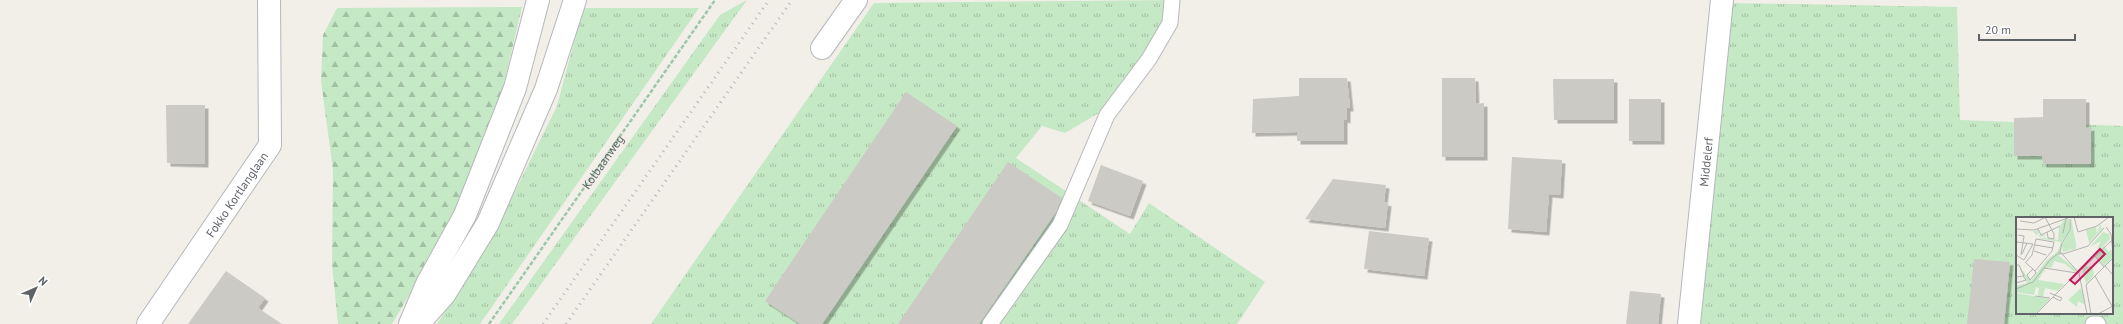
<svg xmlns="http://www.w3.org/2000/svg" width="2123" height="324" viewBox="0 0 2123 324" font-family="'PT Sans',sans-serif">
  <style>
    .grass { fill: url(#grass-tufts); fill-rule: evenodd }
    .forest { fill: url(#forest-firs) }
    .building { fill: #cccac5; filter: url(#shadow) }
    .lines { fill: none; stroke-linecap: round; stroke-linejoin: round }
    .service-casing { stroke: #b5b8bc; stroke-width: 17 }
    .minor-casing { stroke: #b5b8bc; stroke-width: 24 }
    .tertiary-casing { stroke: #b5b8bc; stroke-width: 24 }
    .path { stroke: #9cc7a9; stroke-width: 2.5; stroke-dasharray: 4 2; stroke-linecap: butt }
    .service { stroke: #fff; stroke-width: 15 }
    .minor { stroke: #fff; stroke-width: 22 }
    .tertiary { stroke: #fff; stroke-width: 22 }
    .rail { stroke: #b6b7b8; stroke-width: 3; stroke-dasharray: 1 5; stroke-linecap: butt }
    .labels { text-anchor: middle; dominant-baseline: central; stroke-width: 3; stroke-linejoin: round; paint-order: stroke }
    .street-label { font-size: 12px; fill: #5f6368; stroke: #fff }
    .inset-road { fill: none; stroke: #b3b3b1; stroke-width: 1 }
    .view { fill: #c2185b; fill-opacity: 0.15; stroke: #c2185b; stroke-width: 2 }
    .inset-edge { fill: none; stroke: #5f6368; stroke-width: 2 }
  </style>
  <defs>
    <pattern id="grass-tufts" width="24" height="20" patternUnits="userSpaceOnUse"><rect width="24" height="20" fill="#c5e8c5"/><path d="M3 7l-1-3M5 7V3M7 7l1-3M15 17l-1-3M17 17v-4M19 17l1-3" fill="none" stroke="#a3c0a4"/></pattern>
    <pattern id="forest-firs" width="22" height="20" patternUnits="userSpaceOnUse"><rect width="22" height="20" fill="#c5e8c5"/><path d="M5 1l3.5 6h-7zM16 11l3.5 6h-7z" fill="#a3c0a4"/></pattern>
    <filter id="shadow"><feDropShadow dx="3.5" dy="3.5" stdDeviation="0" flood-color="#0004"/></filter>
  </defs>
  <rect width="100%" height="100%" fill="#f1efe8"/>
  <g class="grass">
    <polygon points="747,0 512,324 499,324 720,15"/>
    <polygon points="1175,0 1114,104 1065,133 1042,126 1016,158 1130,234 1149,203 1265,282 1237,324 651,324 874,3"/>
    <path d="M1730,3L1957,7L1960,120L2123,126V324H1699ZM2017,218H2112V313H2017Z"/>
    <polygon points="583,8 699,8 480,324 437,324 492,238 557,106"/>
  </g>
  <polygon class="forest" points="522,7 502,92 457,214 392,324 338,324 332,264 333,170 321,81 323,35 337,8"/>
  <g class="building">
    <polygon points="1299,78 1347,78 1350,108 1347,108 1347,120 1344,119 1344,141 1297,141 1297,132 1252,133 1253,99 1299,96"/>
    <polygon points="1442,78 1475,78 1476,104 1484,103 1484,157 1442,157"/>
    <polygon points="1553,79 1614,79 1614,120 1554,120"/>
    <polygon points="906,92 957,126 822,324 800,324 765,301"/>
    <rect x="1629" y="99" width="32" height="42"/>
    <polygon points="2043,99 2086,99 2086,128 2091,127 2091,164 2043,164 2042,156 2014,156 2014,118 2043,117"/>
    <polygon points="166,105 205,105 205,164 167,163"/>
    <polygon points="1512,157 1562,160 1560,195 1549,194 1546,232 1508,229"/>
    <polygon points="1008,162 1062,198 1056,212 979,324 898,324"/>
    <polygon points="1101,165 1143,181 1130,216 1088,201"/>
    <polygon points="1333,179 1386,185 1384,202 1388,203 1385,228 1305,219"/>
    <polygon points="1369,231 1429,238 1424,276 1364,269"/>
    <polygon points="1974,259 2010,262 2004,324 1967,324"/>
    <polygon points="226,271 265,298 258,308 282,324 188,324"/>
    <polygon points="1630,291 1661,294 1658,324 1626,324"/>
  </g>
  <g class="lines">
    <defs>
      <g id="service">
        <polyline points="990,324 1060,225 1107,115 1149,59 1170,23 1172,0"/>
        <polyline points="2093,324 2098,324"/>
      </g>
      <g id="minor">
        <polyline points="822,48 856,0"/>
        <path id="s2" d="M148,324L270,145L269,0"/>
        <path id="s3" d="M1689,324L1722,0"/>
      </g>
      <g id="tertiary">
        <polyline points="410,324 427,284 465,215 515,88 538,0"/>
        <polyline points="418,324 444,295 488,223 546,89 575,0"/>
      </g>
    </defs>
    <use href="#service" class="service-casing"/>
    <use href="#minor" class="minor-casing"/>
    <use href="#tertiary" class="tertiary-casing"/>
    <path class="path" id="s1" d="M489,324L715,0"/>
    <use href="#service" class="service"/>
    <use href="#minor" class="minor"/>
    <use href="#tertiary" class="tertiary"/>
    <g class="rail">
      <polyline points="543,324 769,0"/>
      <polyline points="566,324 792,0"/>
    </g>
  </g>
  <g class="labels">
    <g class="street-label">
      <text stroke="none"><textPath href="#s1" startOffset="198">Kolbaanweg</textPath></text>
      <text stroke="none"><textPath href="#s3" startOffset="163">Middelerf</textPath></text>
      <text stroke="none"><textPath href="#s2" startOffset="157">Fokko Kortlanglaan</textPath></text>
    </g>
  </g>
  <g transform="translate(2016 217)">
    <rect width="97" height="97" fill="#f1efe8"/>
    <path d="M55,0L57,12L49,25L60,27V32L55,33L52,30L54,33L47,35L46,28L53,15ZM53,2V14L46,24L43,39L61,53L60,56L49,47L38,44L36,50L30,51L22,63L48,67L42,74L29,71L27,80L22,79L23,71L20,70L18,78L0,75V69L11,66L2,48L15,64L30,44L42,34L45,25L21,21H28L29,19L24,20L21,16V19L17,14L22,13L23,18L28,17L29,19V21L42,23L43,11L48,3ZM84,7L86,12L73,26L70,12L80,10L81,17ZM88,29L93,35L95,32L97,40L88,49L79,38ZM71,48V50L76,49L78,58L70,67L66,50ZM65,71L69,88L62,84L61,90L52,83Z" fill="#c5e8c5"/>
    <path d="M57,12L60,27L49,25L55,13ZM87,15L93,17L94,22L84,32L82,30L85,24L74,30ZM0,76L34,82L19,97H0Z" fill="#c5e8c5"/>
    <path class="inset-road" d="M29,0L38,17V22M58,0L62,15L81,9L93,0M4,4L18,6L30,0M90,10L95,17L97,37M0,12L18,13L52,1M22,12L25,18L44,9M31,15L32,21L38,22M47,16L50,2M2,18L8,19L5,38M19,28L37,31M0,29L1,25L17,27L8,43L0,38M18,34L30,38M44,35L46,26L54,13V2M6,37L11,26M47,37L72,29L88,11M47,38L63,56L71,97M78,38L88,50M9,45L19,54L36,34L38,25L20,22L16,38L10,45M0,48H3L8,59M89,49L97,58M28,51L61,56M17,52L11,58L14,63L20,56L19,54M66,52L96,23M0,60L7,59L10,63L0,66M0,72L17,65L34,43L44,35L47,37H43M34,76L46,81L44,84L37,80M19,79L34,81M96,89L79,59L97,41M20,97L60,57M75,97L70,68L79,59M82,97L97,89"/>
    <path class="view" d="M84,32L89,37L59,67L54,63Z"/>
    <rect width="97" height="97" class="inset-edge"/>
  </g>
  <g transform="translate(36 288) rotate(45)" stroke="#ffffff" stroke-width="3" paint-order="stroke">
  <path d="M0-3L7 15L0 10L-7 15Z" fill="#5f6368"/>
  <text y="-6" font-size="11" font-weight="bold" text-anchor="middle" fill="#5f6368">N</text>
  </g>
  <path d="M1979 34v6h96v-6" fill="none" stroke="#5f6368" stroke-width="2"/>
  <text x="1985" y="34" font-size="12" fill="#5f6368" stroke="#ffffff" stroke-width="3" paint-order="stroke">20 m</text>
</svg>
